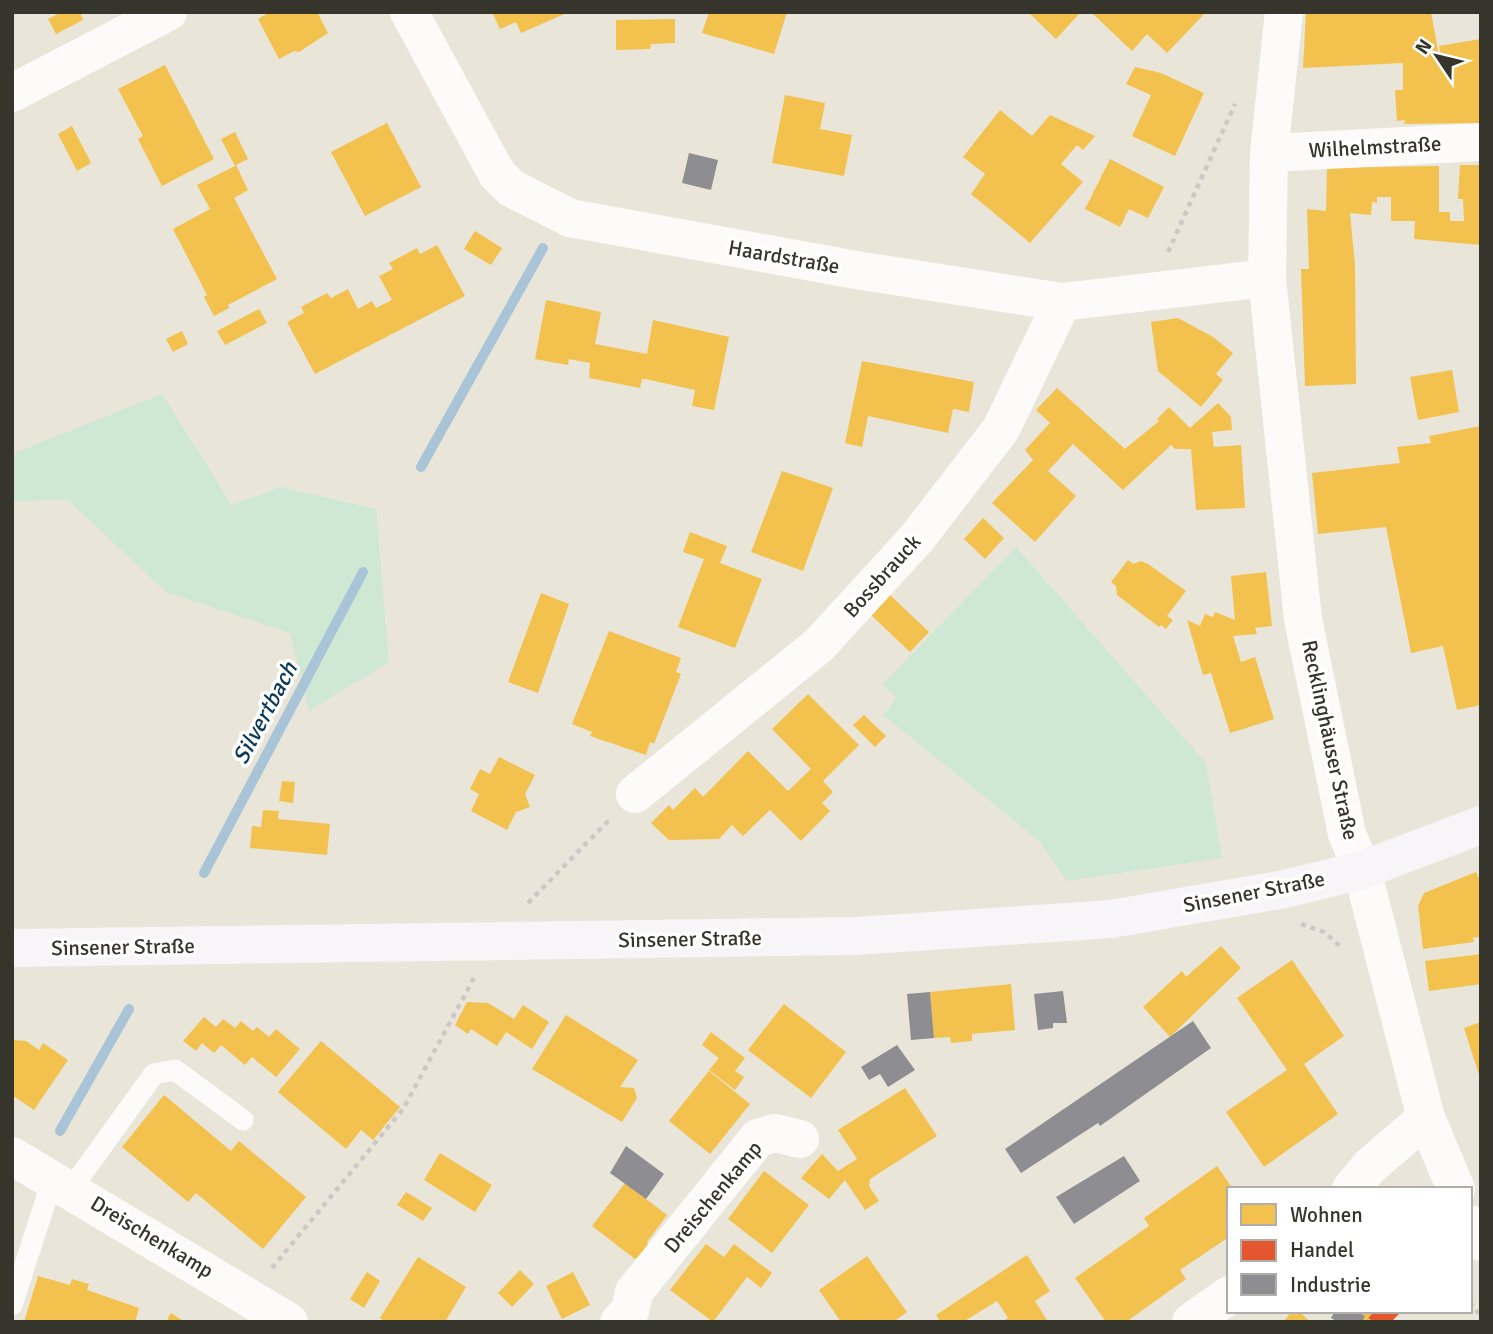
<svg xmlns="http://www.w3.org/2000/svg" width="1493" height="1334" viewBox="0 0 1493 1334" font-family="Signika,sans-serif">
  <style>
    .green { fill: #cfe8d4 }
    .homes { fill: #f2c14e }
    .shops { fill: #e4572e }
    .industry { fill: #8d8d92 }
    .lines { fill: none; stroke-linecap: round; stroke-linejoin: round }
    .stream { stroke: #a9c4d7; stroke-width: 10 }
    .path { stroke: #cac9c6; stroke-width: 4.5; stroke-dasharray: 5 5; stroke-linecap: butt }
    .service { stroke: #fcfbf9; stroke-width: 21 }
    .minor { stroke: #fcfbf9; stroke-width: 38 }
    .tertiary { stroke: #fcfbf9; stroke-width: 38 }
    .secondary { stroke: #f7f5f7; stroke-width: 38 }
    .labels { text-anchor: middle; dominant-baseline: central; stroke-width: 7; stroke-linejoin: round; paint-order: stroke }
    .street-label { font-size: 21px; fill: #36352b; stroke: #fff }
    .water-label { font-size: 23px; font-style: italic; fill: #0a395a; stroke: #fff }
  </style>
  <rect width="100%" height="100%" fill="#e9e6d9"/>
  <g class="green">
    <polygon points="162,394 232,505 280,487 376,509 389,662 309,711 290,633 166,592 68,500 12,501 12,454"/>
    <polygon points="1016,547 1206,763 1222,858 1067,881 1038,840 883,715 897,698 882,685"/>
  </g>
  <g class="homes">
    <polygon points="61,12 80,12 83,20 56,34 48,19"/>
    <polygon points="270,12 317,12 328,33 299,52 294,51 279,59 258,19"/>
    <polygon points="492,12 569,12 521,33 516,22 500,29"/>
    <polygon points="709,12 787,12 774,54 702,33"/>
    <polygon points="1028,12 1081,12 1056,39"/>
    <polygon points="1091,12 1206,12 1167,53 1147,34 1132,51"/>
    <polygon points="1306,12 1431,12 1442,72 1450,71 1447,55 1441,56 1439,46 1481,39 1481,123 1404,124 1405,120 1397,121 1395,90 1403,90 1403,63 1303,68"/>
    <polygon points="675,19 675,43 651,44 650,49 616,50 616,20"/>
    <polygon points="165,65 214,159 162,186 138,139 143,136 118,89"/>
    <polygon points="1135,67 1161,73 1204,93 1175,156 1132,136 1151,95 1126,84"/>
    <polygon points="785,95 825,103 820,129 852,135 844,176 772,163"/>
    <polygon points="1000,110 1032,136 1050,115 1095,136 1083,150 1077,145 1061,164 1083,182 1030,243 971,194 985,174 963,157"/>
    <polygon points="387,123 421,187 365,216 331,152"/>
    <polygon points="72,126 91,163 77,171 58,134"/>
    <polygon points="235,132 248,159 236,165 248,190 234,198 277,279 228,305 229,308 214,316 204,297 207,295 173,229 210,209 197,185 235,166 221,139"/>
    <polygon points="1110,159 1164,187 1148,218 1129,209 1120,227 1085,209"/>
    <polygon points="1460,165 1481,165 1481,245 1414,239 1415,221 1391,221 1391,197 1377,197 1377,203 1372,202 1371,215 1350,213 1355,265 1356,384 1305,386 1301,269 1309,269 1307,209 1326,211 1327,168 1439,166 1439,212 1450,212 1450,221 1464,221 1463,199 1458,199"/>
    <polygon points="475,231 502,248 491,265 464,249"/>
    <polygon points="437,245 465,296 315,374 287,322 304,313 301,307 327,293 331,298 348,289 358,309 372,301 376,308 392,300 379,276 393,269 389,263 417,248 420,254"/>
    <polygon points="546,300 601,312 595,344 647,354 653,320 729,337 714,410 692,406 695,390 645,379 642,379 640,388 589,378 590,363 569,359 568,365 535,359"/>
    <polygon points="259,309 267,323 225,345 217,331"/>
    <polygon points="1178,318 1213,337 1233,353 1216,374 1223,380 1201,407 1158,371 1151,322"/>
    <polygon points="182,331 188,344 173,352 166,339"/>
    <polygon points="862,361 974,382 969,412 953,409 948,433 868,416 862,447 845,443"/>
    <polygon points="1452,370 1459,412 1418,420 1410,377"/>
    <polygon points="1057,388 1125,449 1159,421 1157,419 1169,407 1190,428 1218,403 1231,417 1232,430 1212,432 1214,447 1241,445 1245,508 1196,510 1191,449 1175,449 1171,445 1123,490 1073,444 1048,471 1076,496 1035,542 992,503 1033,460 1025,450 1050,423 1036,410"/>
    <polygon points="1481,426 1481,705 1457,710 1443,646 1411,653 1386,527 1318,534 1312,473 1400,463 1397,447 1431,443 1429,436"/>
    <polygon points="782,471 833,488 803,571 751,552"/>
    <polygon points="983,518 1004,538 985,559 964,539"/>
    <polygon points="690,532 727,546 720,563 762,579 735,648 678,627 704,559 683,552"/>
    <polygon points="1128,560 1133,564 1141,561 1148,564 1186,591 1167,616 1173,620 1166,629 1161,625 1159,627 1117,595 1116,586 1111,582"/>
    <polygon points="1266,572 1272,626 1255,628 1257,634 1233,636 1241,662 1255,657 1274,719 1230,733 1211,673 1203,675 1187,620 1200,626 1205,614 1213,617 1215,612 1235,620 1231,576"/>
    <polygon points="541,593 569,604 538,693 508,682"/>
    <polygon points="890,595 929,632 910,652 871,615"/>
    <polygon points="609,631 681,658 676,672 681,674 654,744 650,742 646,755 590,736 592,732 572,724"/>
    <polygon points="808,694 859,745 823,781 833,792 822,803 830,811 801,841 770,810 743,836 732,825 719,839 669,840 651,823 669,805 673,810 695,788 703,797 748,751 788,791 811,769 772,729"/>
    <polygon points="864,715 886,736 875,747 853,725"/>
    <polygon points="499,757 535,775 525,794 530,807 516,812 507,830 471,811 479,794 470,789 480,769 490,774"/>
    <polygon points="282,781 295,782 293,803 279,801"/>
    <polygon points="263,810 279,811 278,819 330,824 327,855 250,848 252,826 261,827"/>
    <polygon points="1476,872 1481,883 1481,938 1473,937 1474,942 1423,949 1418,906 1424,893"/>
    <polygon points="1221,946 1241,968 1170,1037 1143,1007 1182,971 1186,977"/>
    <polygon points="1481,954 1481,984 1429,991 1425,961"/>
    <polygon points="1292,960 1344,1036 1304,1064 1338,1114 1264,1167 1226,1112 1287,1070 1237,998"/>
    <polygon points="1011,984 1015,1030 972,1034 972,1041 951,1043 950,1037 934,1038 930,992"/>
    <polygon points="467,1002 488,1003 514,1019 523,1005 549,1022 532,1049 506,1032 497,1046 471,1029 468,1034 455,1025"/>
    <polygon points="784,1004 846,1052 811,1098 748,1050"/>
    <polygon points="566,1015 638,1060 620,1087 634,1088 637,1098 622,1122 532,1069"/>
    <polygon points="204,1017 216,1027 223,1019 235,1028 241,1021 253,1031 257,1027 269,1037 276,1029 300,1049 276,1077 252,1057 245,1065 221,1045 214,1053 202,1043 196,1051 183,1041"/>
    <polygon points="1481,1022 1481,1078 1480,1078 1464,1028"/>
    <polygon points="711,1032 745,1058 735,1071 744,1077 735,1090 709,1070 719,1058 702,1045"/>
    <polygon points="12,1040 26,1041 39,1050 43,1043 68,1060 34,1110 12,1095"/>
    <polygon points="321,1041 400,1107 373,1140 361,1130 346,1149 278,1092"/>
    <polygon points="709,1071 750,1104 710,1154 669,1121"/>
    <polygon points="905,1088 937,1136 870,1179 869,1186 879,1201 865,1210 845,1180 829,1199 801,1178 822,1154 838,1171 857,1159 838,1130"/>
    <polygon points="164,1095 231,1151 239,1141 306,1197 263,1249 196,1193 188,1202 122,1147"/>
    <polygon points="440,1153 492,1185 475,1212 424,1180"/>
    <polygon points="1217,1166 1233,1189 1229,1189 1229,1237 1180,1270 1186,1279 1126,1322 1106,1322 1075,1278 1149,1226 1144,1218"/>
    <polygon points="764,1171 809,1205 772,1253 728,1219"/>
    <polygon points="625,1183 667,1215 647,1242 649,1249 635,1259 592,1226"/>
    <polygon points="406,1192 432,1208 423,1221 397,1205"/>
    <polygon points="706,1244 724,1257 734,1244 772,1273 761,1288 747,1277 713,1322 670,1290"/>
    <polygon points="1027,1255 1050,1291 1035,1301 1048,1322 1001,1322 1008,1318 997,1301 963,1322 941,1322 936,1315"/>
    <polygon points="867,1256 907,1312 893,1322 841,1322 819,1290"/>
    <polygon points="418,1257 466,1287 445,1322 386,1322 380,1318"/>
    <polygon points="520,1270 534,1284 512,1307 498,1293"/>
    <polygon points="367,1272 380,1281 364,1308 350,1299"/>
    <polygon points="573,1272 590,1305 562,1319 546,1286"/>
    <polygon points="38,1276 70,1285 72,1279 89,1284 87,1290 139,1308 135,1322 24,1322"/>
    <polygon points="1292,1311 1298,1311 1311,1322 1283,1322"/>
    <polygon points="1356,1311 1375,1311 1368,1318 1374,1322 1362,1322 1365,1316"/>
    <polygon points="171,1313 185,1322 166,1322"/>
  </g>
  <polygon class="shops" points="1375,1311 1402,1311 1391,1322 1374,1322 1368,1318"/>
  <g class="industry">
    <polygon points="689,153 718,160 711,190 682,183"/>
    <polygon points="1063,991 1067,1023 1053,1023 1053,1028 1038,1030 1034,994"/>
    <polygon points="930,992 934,1038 911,1040 907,994"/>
    <polygon points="1193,1021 1211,1048 1100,1126 1098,1123 1021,1173 1005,1149"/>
    <polygon points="897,1045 915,1070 888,1087 880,1074 869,1080 861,1067"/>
    <polygon points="626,1146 664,1174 646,1199 610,1173"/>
    <polygon points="1124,1156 1140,1181 1074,1224 1056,1197"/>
    <polygon points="1335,1311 1356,1311 1365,1316 1362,1322 1338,1322 1331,1318"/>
  </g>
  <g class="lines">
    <g class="stream">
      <polyline points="421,467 543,248"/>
      <polyline points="204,873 363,572"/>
      <polyline points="60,1131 129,1009"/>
    </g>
    <g class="path">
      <polyline points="1168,252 1235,104"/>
      <polyline points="528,903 610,819"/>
      <polyline points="1301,924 1324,932 1341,947"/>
      <polyline points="272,1268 403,1109 474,978"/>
      <polyline points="1470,1302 1481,1317"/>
    </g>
    <g class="service">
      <polyline points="71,1189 154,1074 175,1070 243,1120"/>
      <polyline points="12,1305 53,1178"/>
    </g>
    <g class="minor">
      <polyline points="409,12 497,174 511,188 570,218 856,270 1062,302 1267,278"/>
      <polyline points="12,93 168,12"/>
      <polyline points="1269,153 1481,142"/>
      <polyline points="635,794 819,645 917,538 1001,429 1062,302"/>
      <polyline points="12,1156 289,1322"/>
      <polyline points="1351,1189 1370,1166 1426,1118"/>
      <polyline points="619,1322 630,1311 634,1292 758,1138 775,1133 800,1139"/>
      <polyline points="1191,1322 1229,1295"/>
    </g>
    <g class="tertiary">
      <polyline points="1284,12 1269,153 1267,278 1303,619 1347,834 1362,870 1426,1118 1456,1189"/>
      <polyline points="1470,1224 1481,1242"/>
    </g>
    <polyline class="secondary" points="12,948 856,936 1111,919 1285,889 1362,870 1481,825"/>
  </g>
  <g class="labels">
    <g class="street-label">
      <text transform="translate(1375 147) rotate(-3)">Wilhelmstraße</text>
      <text transform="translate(784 257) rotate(10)">Haardstraße</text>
      <text transform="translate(882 576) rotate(-48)">Bossbrauck</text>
      <text transform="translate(1330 740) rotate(78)">Recklinghäuser Straße</text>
      <text transform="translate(1254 892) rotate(-11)">Sinsener Straße</text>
      <text transform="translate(690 939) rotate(-1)">Sinsener Straße</text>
      <text transform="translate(123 947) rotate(-1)">Sinsener Straße</text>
      <text transform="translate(713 1197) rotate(-50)">Dreischenkamp</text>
      <text transform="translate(152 1237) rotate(31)">Dreischenkamp</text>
    </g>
    <g class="water-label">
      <text transform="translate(265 713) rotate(-62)">Silvertbach</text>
    </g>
  </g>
  <rect width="1493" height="1334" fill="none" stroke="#36352b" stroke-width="28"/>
  <rect x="1227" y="1187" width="245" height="126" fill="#ffffff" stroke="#afaeaa" stroke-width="2"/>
  <rect x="1241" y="1204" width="35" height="21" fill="#f2c14e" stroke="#afaeaa" stroke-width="2"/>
  <text x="1290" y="1222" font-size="21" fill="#36352b">Wohnen</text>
  <rect x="1241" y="1240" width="35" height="21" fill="#e4572e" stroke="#afaeaa" stroke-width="2"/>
  <text x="1290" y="1257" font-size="21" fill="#36352b">Handel</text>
  <rect x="1241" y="1274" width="35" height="21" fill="#8d8d92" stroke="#afaeaa" stroke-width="2"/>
  <text x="1290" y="1292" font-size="21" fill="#36352b">Industrie</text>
  <g transform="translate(1437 56) rotate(305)" stroke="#ffffff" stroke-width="5" paint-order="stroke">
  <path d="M0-5L12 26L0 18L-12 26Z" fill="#36352b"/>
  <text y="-10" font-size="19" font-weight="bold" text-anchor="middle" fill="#36352b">N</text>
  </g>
</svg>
